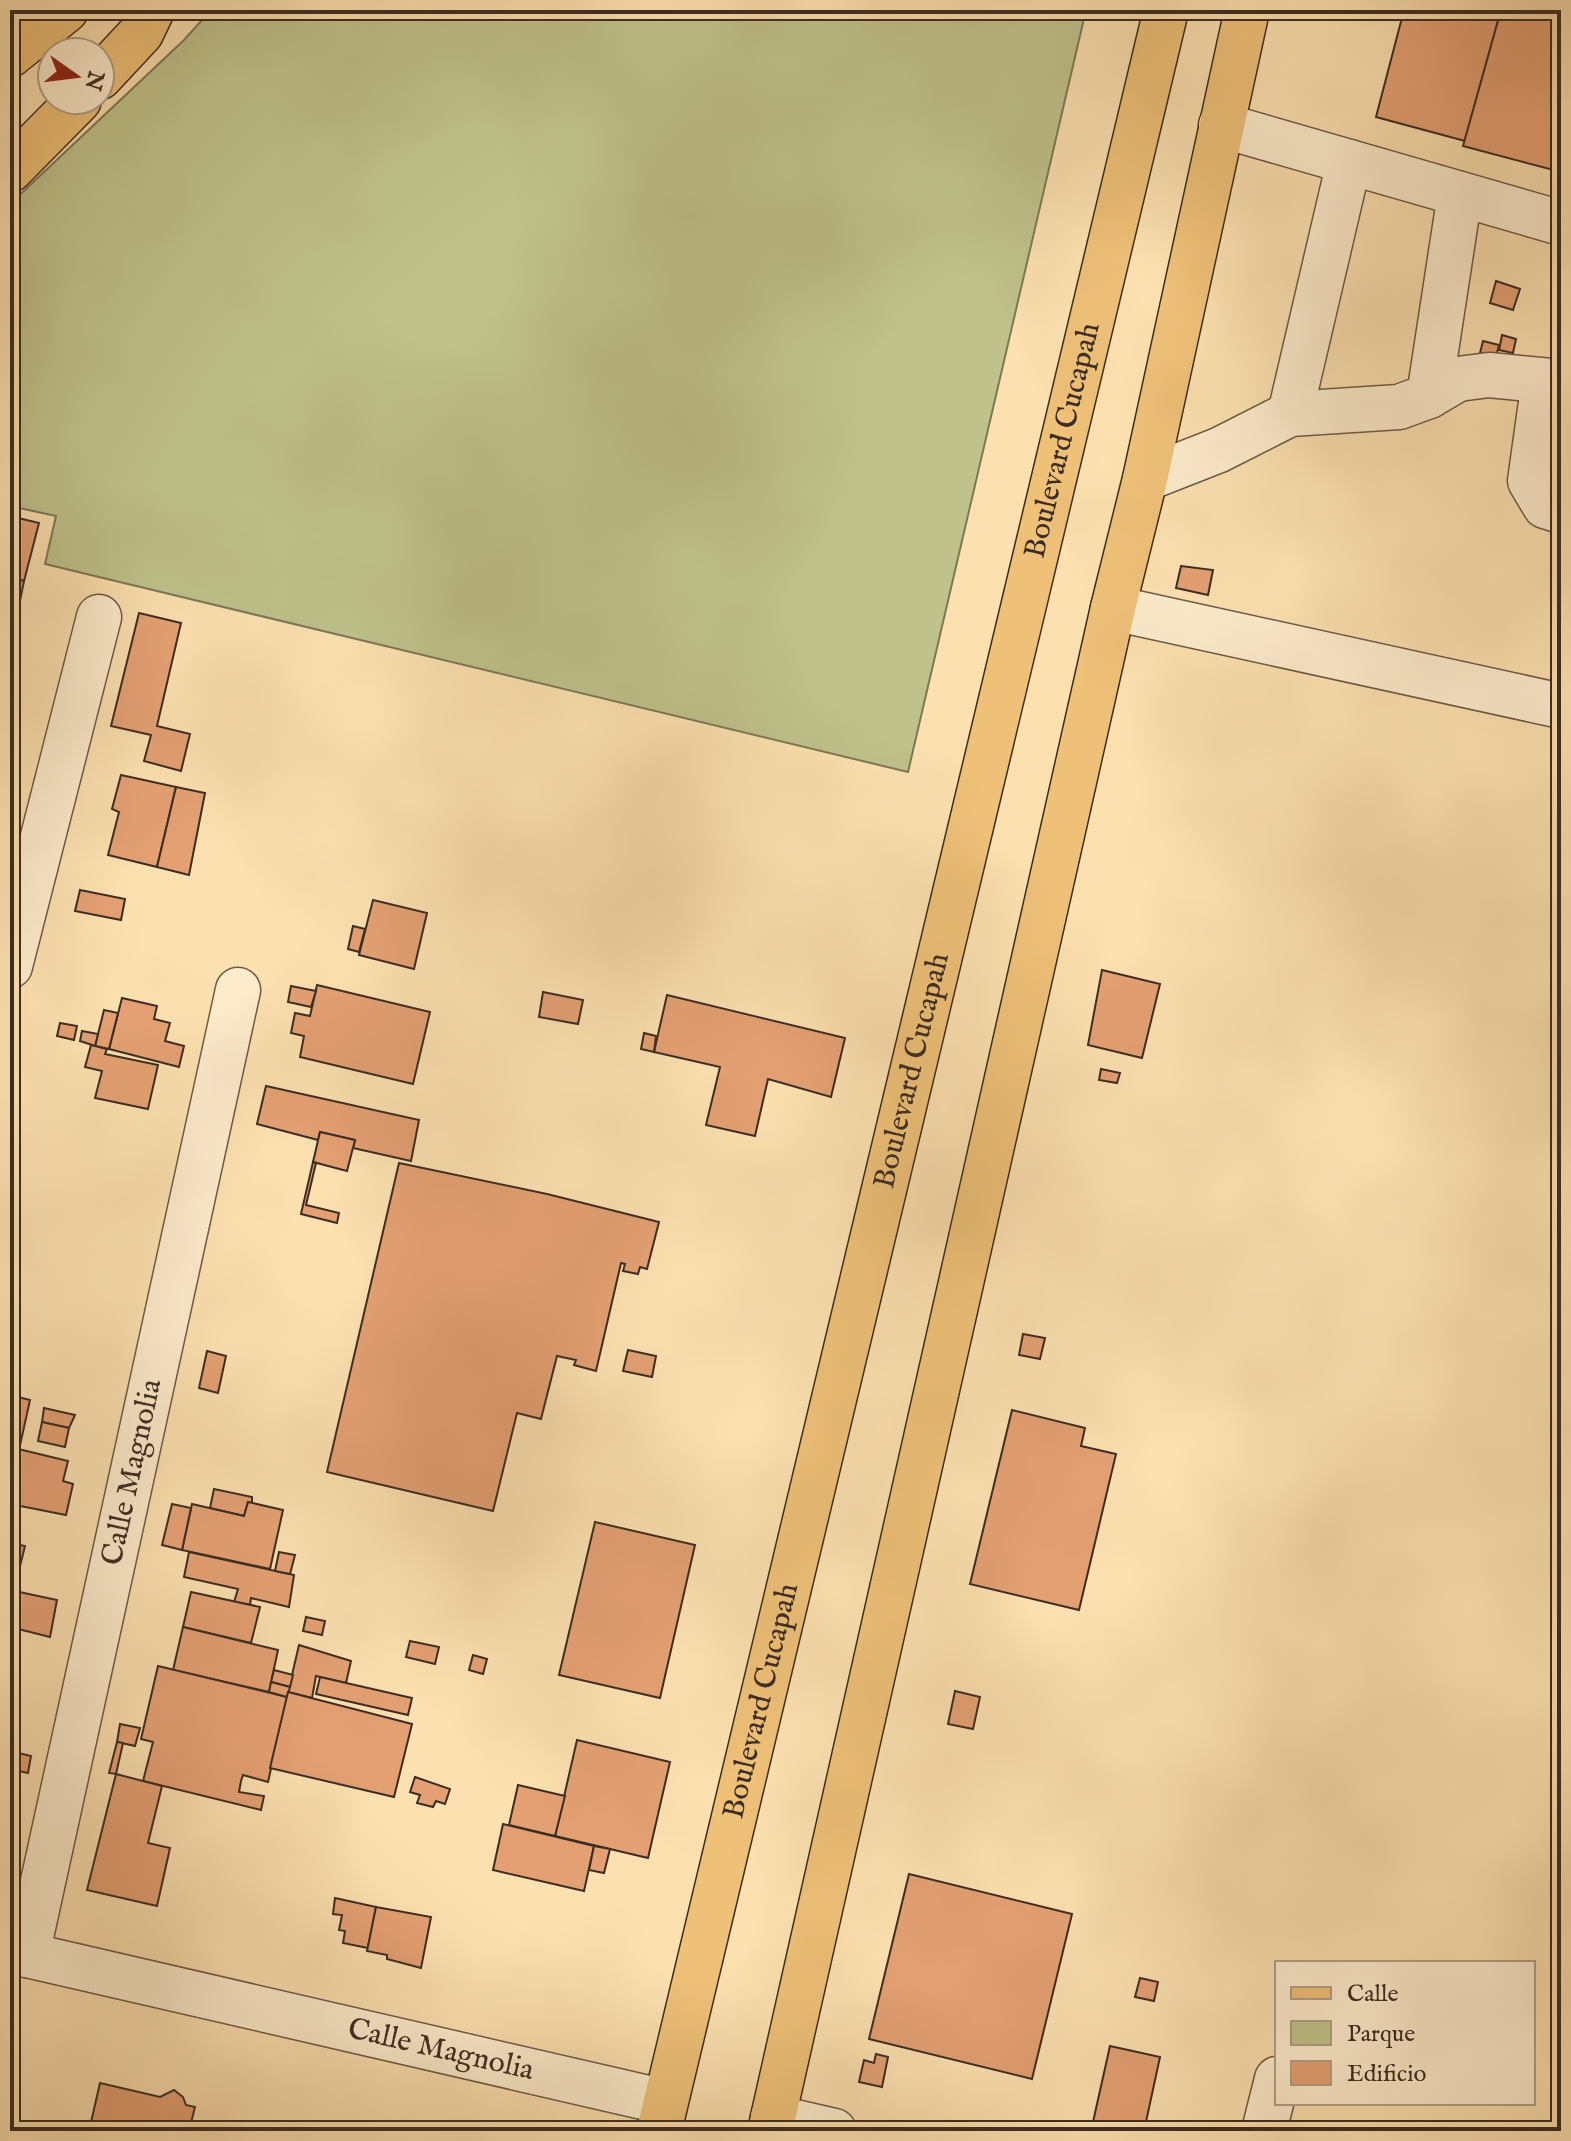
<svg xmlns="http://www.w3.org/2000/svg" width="1571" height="2141" viewBox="0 0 1571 2141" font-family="'IM FELL English',serif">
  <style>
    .green { fill: #bfc28b; stroke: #7e7857; stroke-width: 2 }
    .building { fill: #e4a073; stroke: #3c2d23; stroke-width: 2 }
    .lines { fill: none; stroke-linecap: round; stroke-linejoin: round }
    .minor-casing { stroke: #6c5a46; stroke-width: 47 }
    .major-casing { stroke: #3c2d23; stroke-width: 47 }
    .minor { stroke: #fdebcc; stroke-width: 44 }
    .major { stroke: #eec078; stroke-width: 44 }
    .labels { text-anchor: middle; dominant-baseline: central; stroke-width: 7; stroke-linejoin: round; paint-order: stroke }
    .street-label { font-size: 30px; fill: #3c2d23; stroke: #fdebcc }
  </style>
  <rect width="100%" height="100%" fill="#fce0b0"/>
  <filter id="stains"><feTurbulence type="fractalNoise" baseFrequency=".0025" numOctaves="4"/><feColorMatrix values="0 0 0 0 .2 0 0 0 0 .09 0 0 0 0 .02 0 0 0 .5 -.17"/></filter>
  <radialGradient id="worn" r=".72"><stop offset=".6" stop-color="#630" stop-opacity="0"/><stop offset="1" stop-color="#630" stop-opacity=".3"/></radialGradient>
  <polygon class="green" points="211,10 1086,10 908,772 45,564 56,516 10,506 10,204 184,40"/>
  <g class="building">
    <polygon points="1404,10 1501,10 1465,141 1376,117"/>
    <polygon points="1501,10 1561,10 1561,172 1463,146"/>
    <polygon points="1496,281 1520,289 1513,310 1490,303"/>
    <polygon points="1502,335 1516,339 1513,353 1499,350"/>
    <polygon points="1483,341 1499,345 1495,361 1479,357"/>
    <polygon points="10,516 39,523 24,581 10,578"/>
    <polygon points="1181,566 1213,570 1208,595 1176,588"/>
    <polygon points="10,578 24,581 19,606 10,605"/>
    <polygon points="139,613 181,623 157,726 190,734 181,771 144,761 151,735 111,726"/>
    <polygon points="121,775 176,787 157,867 108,855 119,812 112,809"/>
    <polygon points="176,787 205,793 189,875 157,867"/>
    <polygon points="80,890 125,899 121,920 75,911"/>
    <polygon points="373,900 427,913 414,969 359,955"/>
    <polygon points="353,926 365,929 359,952 348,949"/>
    <polygon points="1102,970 1160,984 1142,1058 1088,1045"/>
    <polygon points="317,985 430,1012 413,1084 300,1057 304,1036 291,1033 295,1013 310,1016"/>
    <polygon points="291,986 316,991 311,1007 288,1002"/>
    <polygon points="543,992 583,1000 578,1024 539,1017"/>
    <polygon points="667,995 845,1038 831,1097 768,1079 755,1136 706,1125 720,1067 654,1052"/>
    <polygon points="122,998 157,1006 154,1019 170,1023 165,1041 184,1046 179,1067 109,1049"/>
    <polygon points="104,1010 118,1013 109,1049 95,1046"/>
    <polygon points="60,1023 77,1026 74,1040 57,1036"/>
    <polygon points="82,1031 98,1034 95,1046 80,1041"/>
    <polygon points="644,1033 656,1036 654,1052 641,1049"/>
    <polygon points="91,1045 107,1049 105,1054 158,1065 148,1109 95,1098 102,1071 85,1067"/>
    <polygon points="1101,1069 1120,1073 1117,1083 1099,1080"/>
    <polygon points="266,1086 419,1120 411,1161 353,1148 355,1140 320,1132 318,1140 257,1124"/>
    <polygon points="320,1132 355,1140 347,1171 313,1162"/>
    <polygon points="313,1162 316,1163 306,1205 339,1213 337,1223 301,1214"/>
    <polygon points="399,1163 547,1194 659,1222 647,1269 640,1267 638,1274 623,1271 625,1264 621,1263 596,1371 574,1365 576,1360 557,1356 541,1419 517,1413 493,1511 327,1472"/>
    <polygon points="1023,1334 1045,1338 1040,1359 1019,1355"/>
    <polygon points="628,1350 656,1356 652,1377 623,1371"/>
    <polygon points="207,1351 226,1356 218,1393 199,1388"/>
    <polygon points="10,1395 30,1400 19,1450 10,1447"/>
    <polygon points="44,1408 75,1415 69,1428 42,1422"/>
    <polygon points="1012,1410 1085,1428 1081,1446 1116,1454 1079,1610 970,1584"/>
    <polygon points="42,1422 69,1428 65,1447 38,1441"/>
    <polygon points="10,1447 68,1461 63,1481 73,1484 66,1515 10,1504"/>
    <polygon points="214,1489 252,1497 252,1503 248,1502 244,1516 210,1508"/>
    <polygon points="248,1502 283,1510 270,1569 182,1550 192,1504 244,1516"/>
    <polygon points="172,1504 191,1508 182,1550 162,1545"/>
    <polygon points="595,1522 695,1545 660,1698 559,1675"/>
    <polygon points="10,1543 25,1546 19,1570 10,1568"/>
    <polygon points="189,1552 294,1575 289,1607 251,1598 250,1605 234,1602 238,1589 184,1577"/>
    <polygon points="279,1552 295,1555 290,1574 275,1571"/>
    <polygon points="10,1590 57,1600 50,1637 10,1627"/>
    <polygon points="191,1592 260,1607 251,1643 183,1627"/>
    <polygon points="306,1617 325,1621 322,1635 303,1631"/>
    <polygon points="183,1627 278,1650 269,1692 173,1670"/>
    <polygon points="410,1641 439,1647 435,1664 406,1657"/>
    <polygon points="299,1645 351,1661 346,1683 316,1676 312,1698 288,1692"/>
    <polygon points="473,1655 487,1659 483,1674 469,1670"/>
    <polygon points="158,1666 287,1697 268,1782 243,1775 241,1781 239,1792 264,1796 261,1810 143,1781 153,1742 141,1739"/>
    <polygon points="274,1670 293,1675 290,1687 271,1682"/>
    <polygon points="320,1677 412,1698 408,1715 316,1694"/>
    <polygon points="271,1682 290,1687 287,1697 269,1692"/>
    <polygon points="955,1691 980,1697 973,1729 948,1724"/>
    <polygon points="288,1692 412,1724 394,1797 270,1768"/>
    <polygon points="120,1724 140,1728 135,1746 117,1742"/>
    <polygon points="577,1740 670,1762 648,1858 555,1836"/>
    <polygon points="117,1742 123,1743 116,1774 109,1773"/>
    <polygon points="10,1751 31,1756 28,1773 19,1771 14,1800 10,1799"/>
    <polygon points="116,1774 162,1786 148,1843 170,1848 157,1906 87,1890"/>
    <polygon points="415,1777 450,1789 445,1804 436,1801 433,1807 417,1803 420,1795 410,1792"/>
    <polygon points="518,1785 565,1796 555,1836 509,1825"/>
    <polygon points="12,1805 19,1807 10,1851 10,1812"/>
    <polygon points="503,1824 594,1846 584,1891 493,1870"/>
    <polygon points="594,1846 610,1849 604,1873 589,1870"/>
    <polygon points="909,1874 1072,1914 1032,2079 869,2039"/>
    <polygon points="335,1898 376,1907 368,1948 343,1943 345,1931 339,1930 342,1915 333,1914"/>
    <polygon points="376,1907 431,1917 421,1968 387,1959 387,1955 367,1951"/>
    <polygon points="1140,1978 1158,1982 1154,2001 1135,1997"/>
    <polygon points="1110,2046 1160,2057 1144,2131 1091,2131"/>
    <polygon points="876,2054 888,2057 882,2087 859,2082 864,2060 874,2063"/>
    <polygon points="100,2083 160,2097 174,2090 183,2097 186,2105 195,2107 189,2131 89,2131"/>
  </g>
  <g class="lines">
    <defs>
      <g id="minor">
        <polyline points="1221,125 1561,223"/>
        <polyline points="1544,381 1530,481 1545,506 1561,511"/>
        <polyline points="1429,396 1460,194"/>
        <polyline points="1290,414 1349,162"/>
        <polyline points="1145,479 1219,450 1290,414 1399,407 1429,396 1458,379 1489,375 1561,382"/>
        <polyline points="1113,608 1561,706"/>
        <polyline points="10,966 99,617"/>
        <path id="s1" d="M10,1951L665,2102"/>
        <path id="s2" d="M27,1955L238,990"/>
        <polyline points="773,2117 834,2131"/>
        <polyline points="1264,2131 1277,2079"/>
      </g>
      <g id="major">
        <polyline points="10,55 66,10"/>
        <polyline points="100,77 141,33 152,10"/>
        <polyline points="10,170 79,100"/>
        <path id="s3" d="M659,2131L1166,10"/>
        <polyline points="770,2131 1113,608 1145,479 1247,10"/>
      </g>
    </defs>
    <use href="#minor" class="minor-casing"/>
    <use href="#major" class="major-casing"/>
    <use href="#minor" class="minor"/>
    <use href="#major" class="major"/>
  </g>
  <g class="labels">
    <g class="street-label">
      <text stroke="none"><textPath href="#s3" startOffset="1738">Boulevard Cucapah</textPath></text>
      <text stroke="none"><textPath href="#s3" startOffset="1090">Boulevard Cucapah</textPath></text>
      <text stroke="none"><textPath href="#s2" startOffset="494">Calle Magnolia</textPath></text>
      <text stroke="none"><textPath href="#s3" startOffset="442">Boulevard Cucapah</textPath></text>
      <text stroke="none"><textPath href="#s1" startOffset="442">Calle Magnolia</textPath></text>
    </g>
  </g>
  <rect width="1571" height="2141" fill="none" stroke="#fce0b0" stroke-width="40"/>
  <rect x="12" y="12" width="1547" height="2117" fill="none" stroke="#3c2d23" stroke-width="4"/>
  <rect x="20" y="20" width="1531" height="2101" fill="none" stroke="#3c2d23" stroke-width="2"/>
  <rect x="1275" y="1961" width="260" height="144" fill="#fdebcc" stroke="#b09f88" stroke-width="2"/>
  <rect x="1291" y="1987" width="40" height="12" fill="#eec078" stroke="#b09f88" stroke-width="2"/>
  <text x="1347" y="2001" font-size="24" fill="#3c2d23">Calle</text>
  <rect x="1291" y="2021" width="40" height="24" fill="#bfc28b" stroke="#b09f88" stroke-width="2"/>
  <text x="1347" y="2041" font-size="24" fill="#3c2d23">Parque</text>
  <rect x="1291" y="2061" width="40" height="24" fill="#e4a073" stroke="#b09f88" stroke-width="2"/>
  <text x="1347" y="2081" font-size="24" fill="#3c2d23">Edificio</text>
  <g transform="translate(76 76) rotate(104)"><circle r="38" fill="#fdebcc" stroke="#b09f88" stroke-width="2"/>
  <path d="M0-6L14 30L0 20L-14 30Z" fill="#8f2418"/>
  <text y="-12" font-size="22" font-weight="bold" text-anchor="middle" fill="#3c2d23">N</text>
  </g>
  <rect width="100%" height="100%" filter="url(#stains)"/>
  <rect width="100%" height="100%" fill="url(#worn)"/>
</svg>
